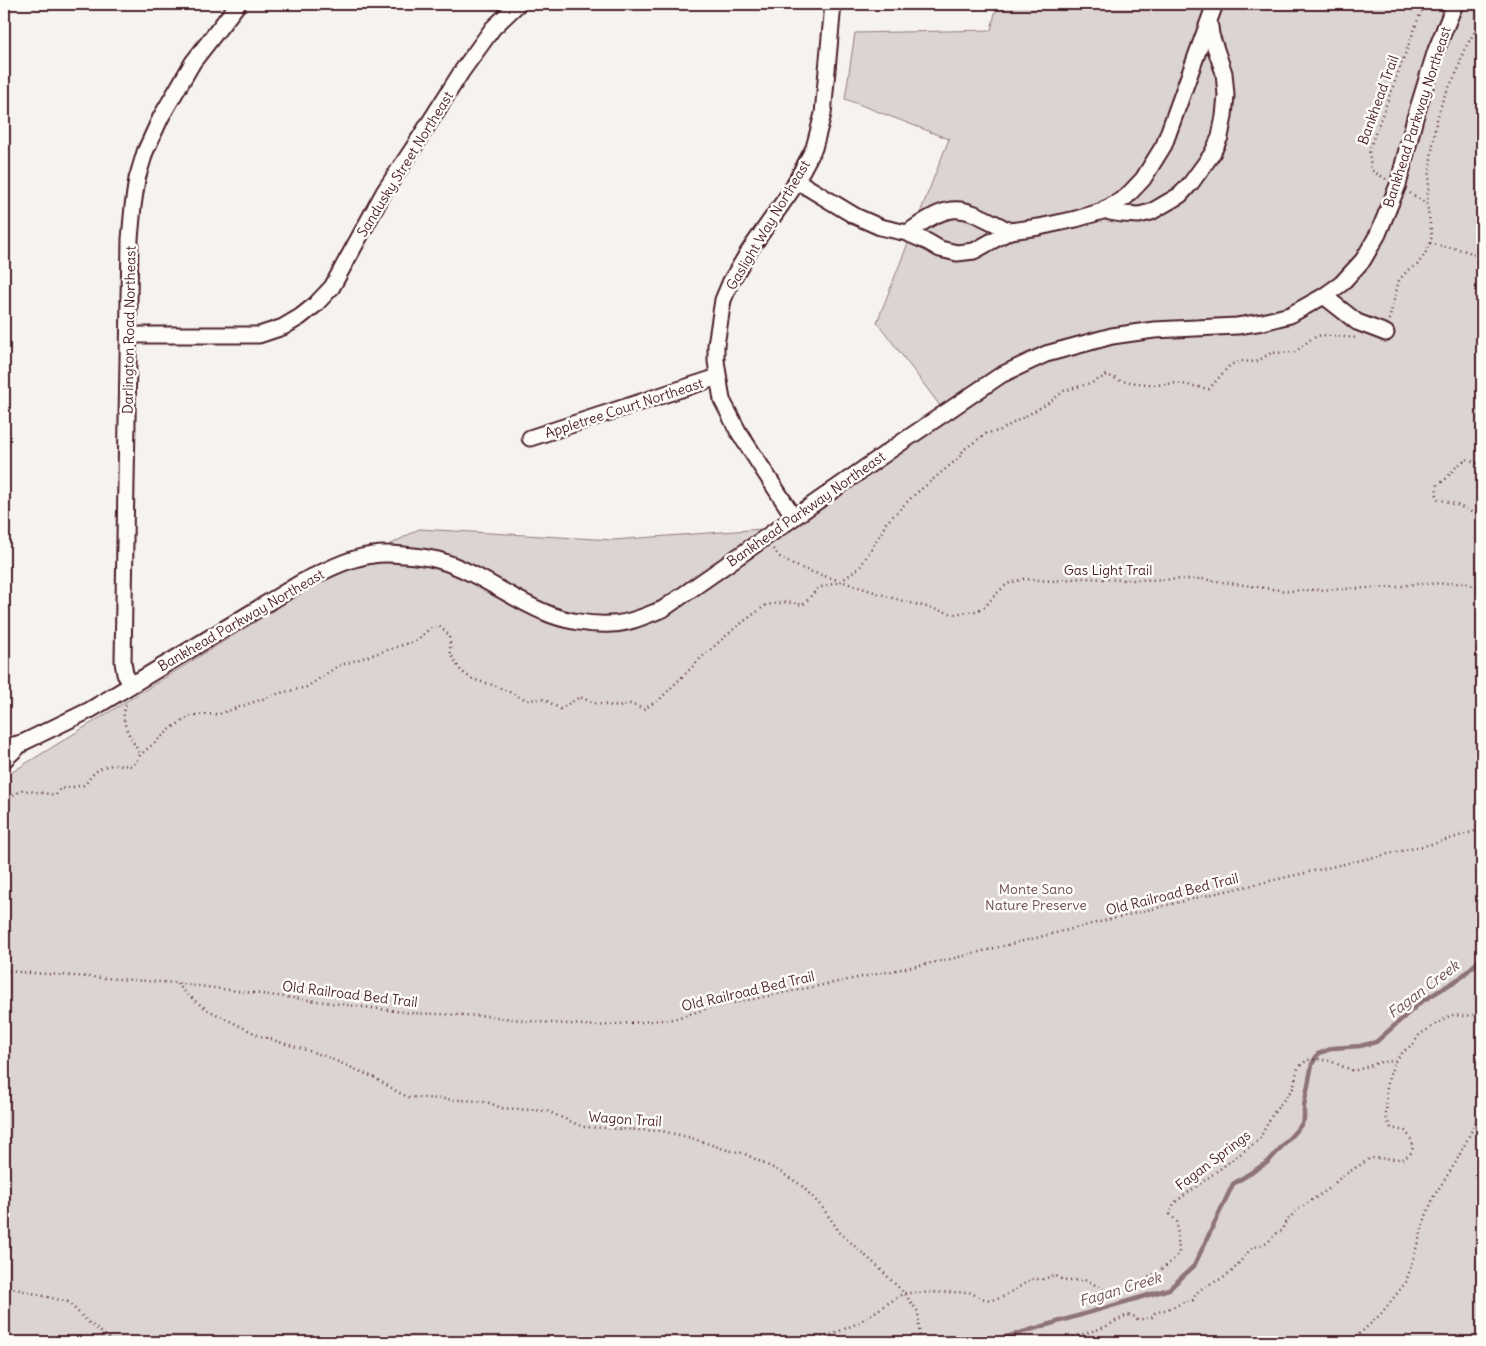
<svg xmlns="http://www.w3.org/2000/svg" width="1486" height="1346" viewBox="0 0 1486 1346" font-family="Delius,sans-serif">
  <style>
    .green { fill: #dcd4d2; stroke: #937a7e }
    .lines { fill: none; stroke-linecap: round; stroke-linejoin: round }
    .stream { stroke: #8e7378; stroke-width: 4.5 }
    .minor-casing { stroke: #4a1f2b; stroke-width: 19 }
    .path { stroke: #4a1f2b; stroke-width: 2.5; stroke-dasharray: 1 4; stroke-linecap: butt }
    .minor { stroke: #fdfcf7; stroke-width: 15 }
    .labels { text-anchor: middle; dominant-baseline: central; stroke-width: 5; stroke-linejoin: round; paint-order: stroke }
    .street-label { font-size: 14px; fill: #4a1f2b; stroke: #fdfcf7 }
    .park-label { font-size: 14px; fill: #6e4c55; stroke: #fdfcf7 }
    .water-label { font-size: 15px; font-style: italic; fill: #725058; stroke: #fdfcf7 }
  </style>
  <rect width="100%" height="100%" fill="#f6f3ef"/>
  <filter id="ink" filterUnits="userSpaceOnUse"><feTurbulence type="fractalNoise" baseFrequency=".02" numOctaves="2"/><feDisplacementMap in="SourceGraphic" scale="10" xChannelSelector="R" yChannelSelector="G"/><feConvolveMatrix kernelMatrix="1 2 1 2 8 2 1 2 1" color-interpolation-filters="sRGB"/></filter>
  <g filter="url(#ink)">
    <polygon class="green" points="997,4 1482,4 1482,1342 4,1342 4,777 310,588 419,529 613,540 789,527 947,415 877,322 949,139 845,99 855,33 991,30"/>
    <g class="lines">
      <polyline class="stream" points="989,1342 1169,1289 1194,1266 1233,1184 1268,1162 1301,1125 1304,1119 1304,1106 1312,1064 1318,1054 1333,1048 1360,1046 1376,1042 1421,1002 1460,978 1482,958"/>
      <defs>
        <g id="minor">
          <polyline points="797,181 855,216 880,227 907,233 928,242 940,249 957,253 974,251 1010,231 1039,227 1076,219 1103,211 1126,197 1143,179 1164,145 1215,4"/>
          <polyline points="1105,209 1110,212 1122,214 1139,215 1151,212 1180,195 1191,183 1212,154 1220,137 1224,116 1226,95 1224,73 1211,35 1210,27 1208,26"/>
          <path d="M907,233C920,224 936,212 952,210C971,208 992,223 1010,231"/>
          <polyline points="1324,296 1357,322 1386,333"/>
          <polyline points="129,335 259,335 283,327 300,317 315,305 332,287 384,192 412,150 462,71 493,28 518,4"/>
          <polyline points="530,438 718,377"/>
          <polyline points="794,517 738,431 722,400 716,361 716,345 723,300 731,281 749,251 791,191 814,148 823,114 833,4"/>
          <polyline points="131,684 125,674 123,662 130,239 133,206 137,179 145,152 161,117 193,62 238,4"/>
          <path d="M4,747L22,743L90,710L302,582C325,571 348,558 373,555C383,553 394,554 404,555C415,556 427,557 438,560C476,571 508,597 544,612C564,621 590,625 611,624C628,624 647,615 663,609L902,442L1001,375L1046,354L1112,336L1154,330L1237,326L1263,322L1290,315L1324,296L1341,284L1363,260L1378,234L1398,185L1415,118L1436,50L1455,4"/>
          <polyline points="4,760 22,743"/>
        </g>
      </defs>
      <use href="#minor" class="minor-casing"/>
      <g class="path">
        <polyline points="1386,179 1371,170 1369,150 1424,4"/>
        <polyline points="1410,193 1427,204"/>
        <path d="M1430,243C1450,250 1465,246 1482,260"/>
        <polyline points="1389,320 1399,280 1409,269 1417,265 1425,254 1430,243 1432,236 1427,204 1431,158 1436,123 1443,99 1458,70 1463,52 1482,19"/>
        <polyline points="1482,461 1477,463 1466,459 1455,468 1447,478 1438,485 1436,492 1438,499 1455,504 1473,513 1482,514"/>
        <polyline points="773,549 780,557 791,564 812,572 896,599 953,614 976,611 985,607 994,596 1007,584 1023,579 1052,581 1082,578 1125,580 1202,579 1286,591 1397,587 1414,584 1464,583 1481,588"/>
        <path d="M126,705C118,723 133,739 140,755"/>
        <path d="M4,799L9,798L22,790L56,795L60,789L85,785C99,763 109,764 133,766L140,755L173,727L192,715L219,714L280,693L307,687L338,666L418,640L428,630L438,625L449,635L451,655L461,671L472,679L496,686L527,700L544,699L560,709L580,697L594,703L619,707L630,704L644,709L660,699L703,656L735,628L766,605L787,602L803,605L818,588L840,582L860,567L883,530L886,523L913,496L960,457L963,450L987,433L999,431L1047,404L1064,391L1094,382L1107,375L1121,381L1138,383L1156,385L1177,383L1209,389L1230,365L1241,361L1256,362L1271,353L1295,352L1311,339L1321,335L1357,338"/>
        <polyline points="4,971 175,983 411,1013 487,1016 539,1022 598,1026 673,1019 709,1008 951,959 1204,896 1436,843 1482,829"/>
        <polyline points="177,984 195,1001 208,1010 260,1036 322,1055 373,1077 403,1095 409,1097 477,1101 490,1103 501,1108 547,1111 583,1127 661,1131 688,1137 727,1150 743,1153 777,1170 801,1185 822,1207 841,1234 876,1265 904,1293 918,1312 920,1342"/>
        <polyline points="4,1286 68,1302 88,1322 114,1342"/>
        <path d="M807,1342L826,1337L858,1323L904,1293L969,1292L981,1298L991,1300L1001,1298L1032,1279H1044L1055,1275C1070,1287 1073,1277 1088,1281L1110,1293C1136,1285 1160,1274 1179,1254L1177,1222L1170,1214L1174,1203L1259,1140L1272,1115L1293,1088L1298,1068L1307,1060L1318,1059L1330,1061L1354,1071L1381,1062L1395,1061L1404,1051L1413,1044L1420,1034L1451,1015L1464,1016L1482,1014"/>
        <path d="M1059,1342L1105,1327L1127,1315L1136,1317L1138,1320L1152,1317L1155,1313L1174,1307L1186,1301L1193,1300C1197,1287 1212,1284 1223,1278C1236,1271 1241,1257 1253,1248C1257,1245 1263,1246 1267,1243C1273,1238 1274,1233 1282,1231L1284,1224L1297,1210L1330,1188L1341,1177L1371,1158L1404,1159L1412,1152L1413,1145L1410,1137L1405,1131L1391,1128L1386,1117L1387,1083L1395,1061"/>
        <polyline points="1353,1342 1356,1337 1381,1314 1406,1282 1426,1216 1434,1196 1456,1162 1482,1110"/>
      </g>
      <use href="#minor" class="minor"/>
    </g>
  </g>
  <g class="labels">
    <g class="street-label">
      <text transform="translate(1378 100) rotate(-70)">Bankhead Trail</text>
      <text transform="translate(1417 117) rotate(-72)">Bankhead Parkway Northeast</text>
      <text transform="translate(405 164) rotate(-58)">Sandusky Street Northeast</text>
      <text transform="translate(768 225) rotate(-59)">Gaslight Way Northeast</text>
      <text transform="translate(129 330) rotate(-89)">Darlington Road Northeast</text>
      <text transform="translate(624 408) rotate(-18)">Appletree Court Northeast</text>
      <text transform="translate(806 509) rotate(-35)">Bankhead Parkway Northeast</text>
      <text x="1108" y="570">Gas Light Trail</text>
      <text transform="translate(241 620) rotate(-30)">Bankhead Parkway Northeast</text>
      <text transform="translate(1172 894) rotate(-14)">Old Railroad Bed Trail</text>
      <text transform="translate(748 991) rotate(-13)">Old Railroad Bed Trail</text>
      <text transform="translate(350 994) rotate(7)">Old Railroad Bed Trail</text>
      <text transform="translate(625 1119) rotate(4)">Wagon Trail</text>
      <text transform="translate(1213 1160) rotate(-37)">Fagan Springs</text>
    </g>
    <g class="park-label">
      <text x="1036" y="889">Monte Sano<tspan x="1036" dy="16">Nature Preserve</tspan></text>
    </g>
    <g class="water-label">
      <text transform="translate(1423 989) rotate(-37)">Fagan Creek</text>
      <text transform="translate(1120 1289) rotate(-17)">Fagan Creek</text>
    </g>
  </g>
  <rect width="1486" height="1346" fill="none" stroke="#fdfcf7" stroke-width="20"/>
  <rect x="10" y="10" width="1466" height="1326" fill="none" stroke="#4a1f2b" stroke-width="2" filter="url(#ink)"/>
</svg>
